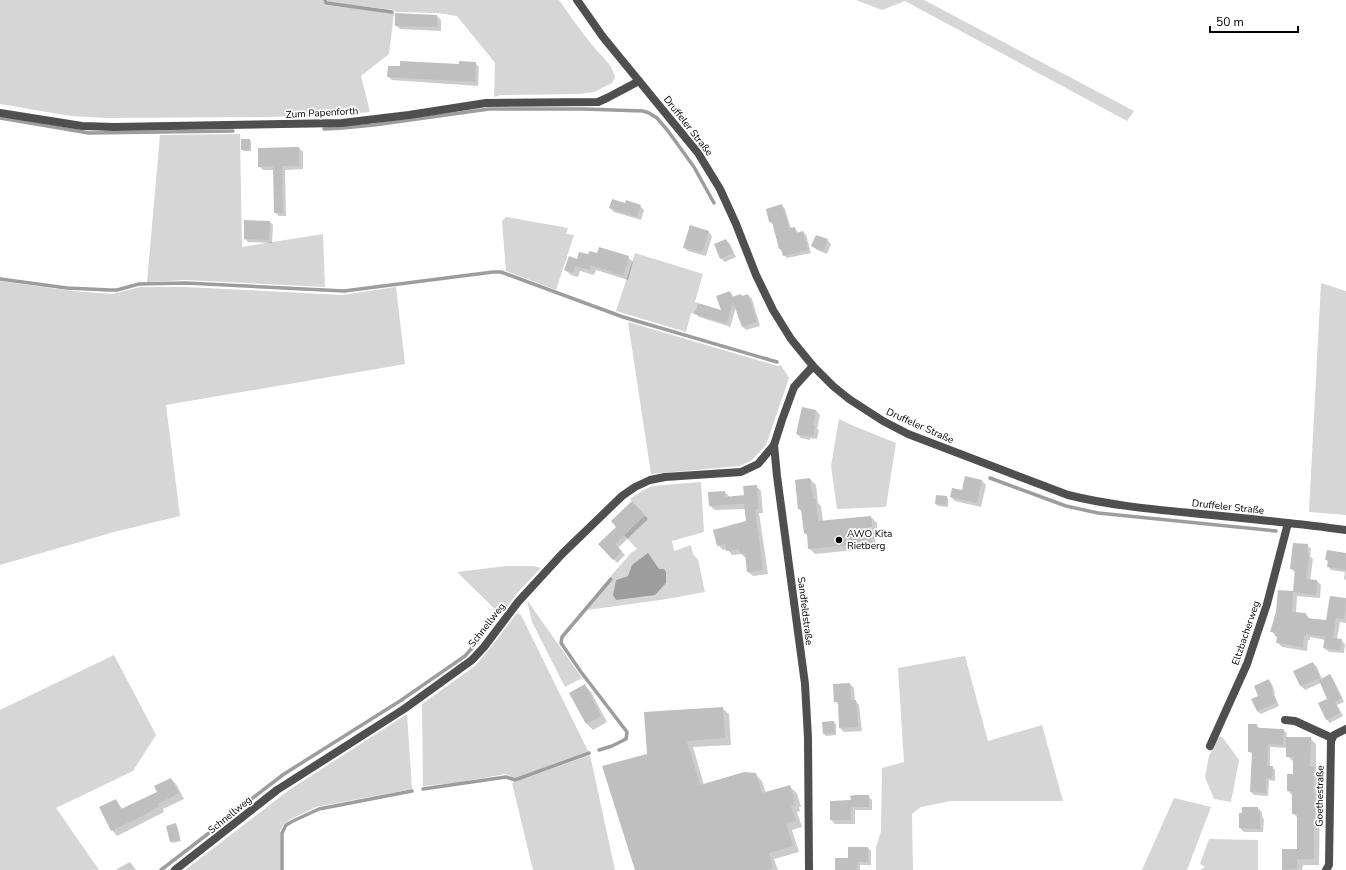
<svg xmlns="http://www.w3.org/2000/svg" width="1346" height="870" viewBox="0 0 1346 870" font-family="'Nunito Sans',sans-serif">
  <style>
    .green { fill: #d6d6d6; fill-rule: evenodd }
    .water { fill: #9d9d9d }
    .shadow { fill: #0003 }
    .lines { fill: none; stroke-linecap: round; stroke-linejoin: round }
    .stream { stroke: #9d9d9d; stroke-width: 3.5 }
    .building { fill: #bfbfbf }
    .minor { stroke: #4f4f4f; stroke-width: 8 }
    .tertiary { stroke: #4f4f4f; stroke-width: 8 }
    .poi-dot { fill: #000; stroke: #fff; stroke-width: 1.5 }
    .labels { text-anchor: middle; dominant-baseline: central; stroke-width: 3.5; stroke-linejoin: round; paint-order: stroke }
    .street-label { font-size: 10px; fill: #000; stroke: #fff }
    .poi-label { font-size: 10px; fill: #000; stroke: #fff; text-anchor: start }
  </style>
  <rect width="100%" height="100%" fill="#fff"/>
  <g class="green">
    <polygon points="0,0 323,0 325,5 394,13 389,54 361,76 370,112 335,115 267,117 107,118 71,116 0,104"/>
    <path d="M328,0H559C570,16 581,31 593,46C601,56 612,64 615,77L612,83L594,92L580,94L501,95L494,97L495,63L457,16L438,13L396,12L394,10L327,2Z"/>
    <polygon points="856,0 924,0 1134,111 1127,121 905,1 882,10"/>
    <polygon points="240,134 242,247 323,234 325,287 186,280 147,282 160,135"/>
    <polygon points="506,217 568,228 566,234 574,235 556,290 506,271 502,221"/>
    <polygon points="635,253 703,274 695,302 698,303 694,314 691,313 686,332 616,311"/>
    <polygon points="0,281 73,291 113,294 140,287 185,287 342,295 396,287 405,364 166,405 180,516 114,532 0,565"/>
    <polygon points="1321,283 1346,291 1346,515 1309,512"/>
    <polygon points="628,322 778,366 781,365 789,378 766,445 752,460 740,466 651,474"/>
    <polygon points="839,419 854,426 896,443 886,507 837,509 831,466"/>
    <path d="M701,482L704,532L672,541L674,551L691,545L693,554L698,560L705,592L667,599L587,610L613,579L610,577L631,553L637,549L624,535L645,515L630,499L642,491L652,486ZM628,576L666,583L660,589L616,580Z"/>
    <polygon points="506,566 533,566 541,568 518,592 501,615 457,572"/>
    <polygon points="527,600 582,678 565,687 532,622"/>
    <polygon points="517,613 521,615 588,751 515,779 506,774 455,783 423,786 422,704 475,666 488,651"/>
    <polygon points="114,655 156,735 133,771 56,808 99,870 0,870 0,710"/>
    <polygon points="965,656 988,741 1042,725 1063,801 951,801 921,807 912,814 913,870 876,870 876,847 881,831 882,768 904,762 898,668"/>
    <polygon points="407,714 412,789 316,807 291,819 284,824 280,831 280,870 185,870 289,790"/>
    <polygon points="1219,736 1223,738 1239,760 1231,802 1214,799 1205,777 1209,756"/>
    <polygon points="590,755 615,870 533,870 512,783"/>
    <polygon points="1174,798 1211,807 1187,870 1142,870"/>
    <polygon points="1209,839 1258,840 1258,870 1200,870 1205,867 1200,864"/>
  </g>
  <polygon class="water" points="648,553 659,569 664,569 666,572 666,583 655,595 616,600 613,595 616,580 628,576 632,565"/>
  <g class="shadow">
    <polygon points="437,16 441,20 441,31 400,29 396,25"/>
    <polygon points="475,63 479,67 478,86 392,80 388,76"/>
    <polygon points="249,140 251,141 251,151 244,151 242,149"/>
    <polygon points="299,148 303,152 303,169 285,170 286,216 279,216 275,212 274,170 263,170 259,166"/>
    <polygon points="625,204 640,206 644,210 641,220 614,212 610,208"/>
    <polygon points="782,206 785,209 791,229 795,228 798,233 803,232 806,235 811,253 787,258 784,255 780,249 774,225 770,222"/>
    <polygon points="270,222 273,225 272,243 248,242 245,239"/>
    <polygon points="708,231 712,236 706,256 688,251 684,247"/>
    <polygon points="726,240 730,244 736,257 725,262 721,258"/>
    <polygon points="827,240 831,244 827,254 817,250 812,246"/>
    <polygon points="589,256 628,257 633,262 628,280 596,270 594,275 580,271 578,277 571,275 565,270 577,260"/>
    <polygon points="730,292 734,297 748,295 752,299 760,326 746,330 742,326 736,307 730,328 728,326 699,317 696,314 723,312"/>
    <polygon points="816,410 820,415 817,429 819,430 817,439 810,438 810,440 801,438 797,434"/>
    <polygon points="810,479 816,485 818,503 821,506 823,522 871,517 877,523 877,532 874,533 876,548 815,554 809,548 808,536 804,533 802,512 799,509"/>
    <polygon points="982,481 986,485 981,507 955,501 951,497"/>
    <polygon points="756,486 761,491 763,513 759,513 768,574 753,576 748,572 746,558 741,554 732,555 727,549 723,550 718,545 747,521 746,509 715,510 710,506 725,492 730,497 745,496"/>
    <polygon points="946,497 948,498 948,507 938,506 936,504"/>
    <polygon points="632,502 648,519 618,548 625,555 617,563 599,544 617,527"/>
    <polygon points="1307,545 1311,549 1310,556 1313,559 1310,580 1317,581 1321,585 1320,598 1297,596 1296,613 1306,614 1310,619 1327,621 1330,597 1346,599 1346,623 1340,622 1337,639 1341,640 1345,644 1344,653 1329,652 1324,648 1325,640 1310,637 1310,640 1308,640 1307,651 1282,647 1278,643 1278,638 1271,631 1277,613 1279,591 1294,592 1296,573 1291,569"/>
    <polygon points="1346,554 1346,580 1344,579 1345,572 1331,570 1328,566 1328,562 1326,559"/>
    <polygon points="1313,663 1317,667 1322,679 1330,676 1333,679 1344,702 1337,705 1343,716 1330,723 1327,720 1319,704 1328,699 1321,683 1305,690 1301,686 1295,671"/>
    <polygon points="1269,681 1272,684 1275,693 1274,694 1279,706 1261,714 1257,711 1260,696"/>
    <polygon points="850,684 854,688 855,701 859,705 862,731 844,732 840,728 839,705 835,701"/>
    <polygon points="585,686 591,692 607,722 593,730 586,723"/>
    <polygon points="722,708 729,714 731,745 693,747 704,785 755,774 762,781 766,793 790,787 797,793 801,807 799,807 800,811 797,812 802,827 792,830 799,852 774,859 778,870 635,870 648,755"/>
    <polygon points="834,722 836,724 836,735 826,736 824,734"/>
    <polygon points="1256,725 1260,728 1283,730 1287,733 1286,738 1310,738 1316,744 1316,770 1319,774 1319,780 1318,781 1319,782 1319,798 1320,800 1319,865 1303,865 1302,870 1284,870 1283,868 1298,850 1298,818 1293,813 1293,796 1288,791 1294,775 1294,762 1287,756 1287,748 1270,747 1270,767 1272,767 1275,770 1275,781 1269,780 1268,796 1254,795 1251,792 1253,755 1249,751"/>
    <polygon points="171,779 176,784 184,799 163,809 164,812 117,836 112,830 116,800 123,810 159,792"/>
    <polygon points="868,796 872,800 872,810 855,810 855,824 835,824 831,820 852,801"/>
    <polygon points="1258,808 1262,812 1262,817 1264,819 1263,832 1244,832 1240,828"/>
    <polygon points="176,825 177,826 181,841 173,843 171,842"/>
    <polygon points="868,848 871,851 871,865 860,865 860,870 836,870 849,859"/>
    <polygon points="130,862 136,870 117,870 117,869"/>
  </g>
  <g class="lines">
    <g class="stream">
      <polyline points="325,0 326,3 392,12"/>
      <polyline points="0,118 89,133 233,131"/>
      <polyline points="324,129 343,128 374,125 489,109 584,109 643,111 649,113 657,118 668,131 694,167 714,203"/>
      <polyline points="0,279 67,288 110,290 117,290 139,284 186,283 344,291 493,272 501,272 623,317 777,362"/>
      <polyline points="990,478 1066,506 1098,513 1276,531"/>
      <polyline points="599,750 612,746 626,739 627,732 581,672 561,643 562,637 611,579"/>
      <polyline points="423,789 506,777 515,780 589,753"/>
      <polyline points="161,870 209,833 211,830 284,774 400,701 465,656 479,640 497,615"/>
      <polyline points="282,870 282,833 286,825 293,821 319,809 412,791"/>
    </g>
  </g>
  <g class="building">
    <polygon points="395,13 437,15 437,27 395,26"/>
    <polygon points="400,61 459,64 459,61 476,62 475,82 387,77 388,66 400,66"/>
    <rect x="241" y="139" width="9" height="11"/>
    <polygon points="299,147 299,166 282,166 283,213 274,213 273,166 258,167 258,148"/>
    <polygon points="612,199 625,203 626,200 641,205 637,217 609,208"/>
    <polygon points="782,204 789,228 795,227 796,233 803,231 808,250 783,256 781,249 779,249 772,222 769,222 766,209"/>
    <polygon points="244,220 270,221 269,240 244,239"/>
    <polygon points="690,225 709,231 702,252 683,248"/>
    <polygon points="816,235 828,239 823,251 811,246"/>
    <polygon points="726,239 733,253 720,259 714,244"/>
    <polygon points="599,247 629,256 623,276 591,265 589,270 575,266 573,273 564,270 569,256 577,259 579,252 588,254 590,251 597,253"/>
    <polygon points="730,291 732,297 741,294 742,296 748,294 757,322 742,327 733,302 726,325 725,323 694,314 698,303 721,310 716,296"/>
    <polygon points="802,407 816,410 813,425 815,425 813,436 806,435 806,436 796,434"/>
    <polygon points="965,476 982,480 977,503 950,497 952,488 962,490"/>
    <polygon points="810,478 813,499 816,499 818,521 871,516 872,527 869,527 871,543 808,549 807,533 804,533 801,509 798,509 795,480"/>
    <polygon points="757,485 758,509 755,509 763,570 747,572 745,554 740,554 739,549 726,551 725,544 717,546 713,530 746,521 744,504 709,506 708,492 725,491 725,497 744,495 743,486"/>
    <polygon points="936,495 947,496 946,505 935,504"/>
    <polygon points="632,501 645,515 615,544 622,551 613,560 598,544 616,527 611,521"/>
    <polygon points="1293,543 1308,544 1307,553 1309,554 1306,579 1317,580 1316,595 1293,592 1292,612 1306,613 1306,618 1326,620 1330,596 1346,598 1344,619 1336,618 1333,638 1342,639 1340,650 1323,648 1325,637 1306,634 1306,636 1304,636 1303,647 1276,643 1277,636 1275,636 1275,632 1270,632 1276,612 1278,590 1293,591 1295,569 1290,569"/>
    <polygon points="1327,550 1346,553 1346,570 1327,567 1328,560 1325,560"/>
    <polygon points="1313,662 1320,678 1300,686 1293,671"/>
    <polygon points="1330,674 1342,698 1335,702 1340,713 1326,720 1318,703 1327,699 1319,680"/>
    <polygon points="1269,679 1273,690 1271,690 1277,702 1257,711 1251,699 1258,696 1254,686"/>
    <polygon points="850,683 851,700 856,700 857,707 858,727 839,728 838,702 834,702 833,684"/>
    <polygon points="585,684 601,716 586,724 569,693"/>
    <polygon points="723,707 725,738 687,741 700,785 744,772 756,773 762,793 790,785 795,801 793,801 795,805 791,806 796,821 786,823 793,846 769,853 773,868 767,870 635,870 602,766 647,754 644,712"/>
    <polygon points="834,721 835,733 823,734 822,722"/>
    <polygon points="1248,724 1257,724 1257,728 1284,729 1283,745 1268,744 1267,766 1273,766 1272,778 1266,778 1266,793 1250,792 1252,752 1248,752"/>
    <polygon points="1286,737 1311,737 1310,767 1314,767 1314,774 1311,776 1314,776 1313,793 1315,793 1314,833 1314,859 1297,859 1297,869 1282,870 1282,849 1297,849 1297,814 1292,814 1292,791 1287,791 1287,774 1293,774 1293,757 1286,757"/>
    <polygon points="171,778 179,793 158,804 159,806 144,815 111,831 99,807 116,799 121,809 157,792 154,786"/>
    <polygon points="855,795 869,795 869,807 851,807 851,820 830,820 830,801 851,800 850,796"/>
    <polygon points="1242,807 1258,807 1258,813 1260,813 1260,829 1239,828 1239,813 1242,813"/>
    <polygon points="176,823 180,840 170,842 166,826"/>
    <polygon points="848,847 868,847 868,862 857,862 857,870 835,870 835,858 848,858"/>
  </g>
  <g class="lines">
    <g class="minor">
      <polyline points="0,113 82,126 114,127 342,123 409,115 486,103 598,102 607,98 639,81"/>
      <polyline points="1285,720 1295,721 1332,738"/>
      <polyline points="1210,746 1247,664 1267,604 1288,523"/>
      <polyline points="175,870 277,790 404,709 472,660 484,647 518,602 562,554 622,496 635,487 650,480 665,477 741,472 758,464 774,445"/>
      <polyline points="809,870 808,738 805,684 777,476 774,445 782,420 794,387 813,366"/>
      <polyline points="1326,870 1329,865 1331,741 1334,735 1346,729"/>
    </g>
    <path class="tertiary" d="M577,0L603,37L698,153L720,189L736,224L756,275L773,310L791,339L813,366L833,386L849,399L883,421L908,434L1068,495C1108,505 1150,509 1191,513C1243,518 1295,523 1346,530"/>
  </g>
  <circle class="poi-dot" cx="839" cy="540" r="4"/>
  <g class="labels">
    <g class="street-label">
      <text transform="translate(322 113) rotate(-3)">Zum Papenforth</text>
      <text transform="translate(688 126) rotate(52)">Druffeler Straße</text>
      <text transform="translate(920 426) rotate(24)">Druffeler Straße</text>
      <text transform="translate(1228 507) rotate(6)">Druffeler Straße</text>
      <text transform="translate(805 611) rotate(83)">Sandfeldstraße</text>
      <text transform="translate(487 625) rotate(-52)">Schnellweg</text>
      <text transform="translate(1246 633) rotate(-71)">Eltzbacherweg</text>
      <text transform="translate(1320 796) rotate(-89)">Goethestraße</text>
      <text transform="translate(230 815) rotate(-39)">Schnellweg</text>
    </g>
    <g class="poi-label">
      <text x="847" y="534">AWO Kita<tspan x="847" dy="12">Rietberg</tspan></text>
    </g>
  </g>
  <path d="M1210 26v6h88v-6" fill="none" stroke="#000000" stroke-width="2"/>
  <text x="1216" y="26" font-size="12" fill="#000000" stroke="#ffffff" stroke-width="3" paint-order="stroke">50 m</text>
</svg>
